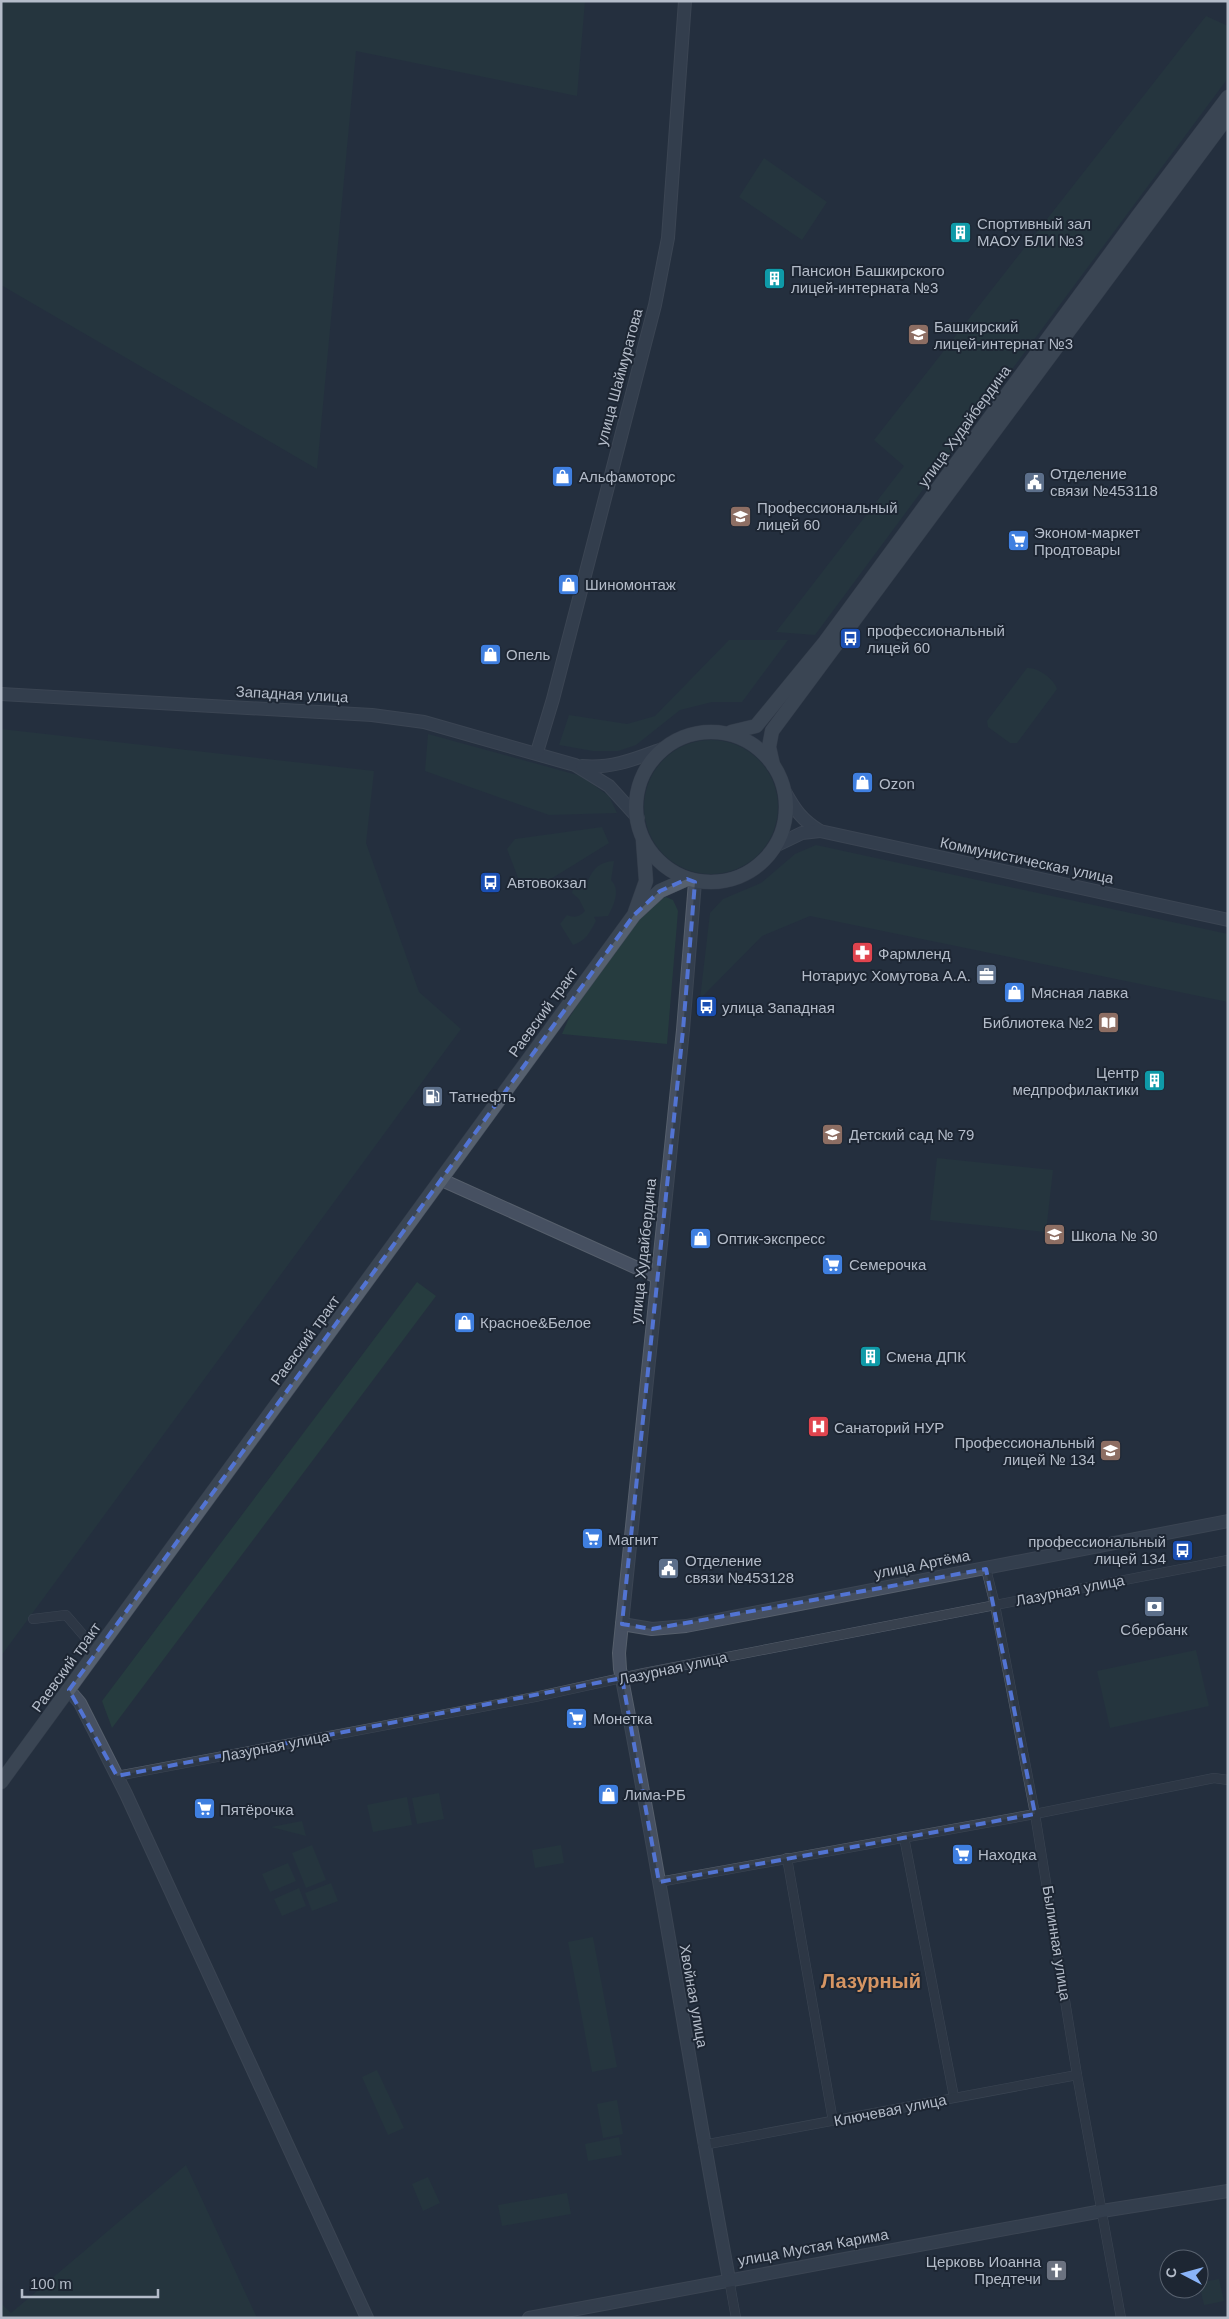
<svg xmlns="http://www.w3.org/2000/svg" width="1229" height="2319" viewBox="0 0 1229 2319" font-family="Arial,sans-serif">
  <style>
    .green { fill: #263c3f }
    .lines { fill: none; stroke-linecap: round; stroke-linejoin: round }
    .street-casing { stroke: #565f6c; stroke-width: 10 }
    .secondary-casing { stroke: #565f6c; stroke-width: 14 }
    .primary-casing { stroke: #414a57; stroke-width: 15 }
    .street { stroke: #38414e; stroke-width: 9 }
    .secondary { stroke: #465061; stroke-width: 12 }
    .primary { stroke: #56606e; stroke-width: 14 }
    .marked { fill: none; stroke: #5274d3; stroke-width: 4; stroke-dasharray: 10 6; stroke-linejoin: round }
    .labels { text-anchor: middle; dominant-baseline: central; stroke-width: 4; stroke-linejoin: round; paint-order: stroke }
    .poi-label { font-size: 15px; fill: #b4bcc9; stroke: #1d2633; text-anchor: start }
    .street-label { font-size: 15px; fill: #b4bcc9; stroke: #1d2633 }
    .district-label { font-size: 20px; font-weight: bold; fill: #d59563; stroke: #1d2633 }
  </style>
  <rect width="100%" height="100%" fill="#242f3e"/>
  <g class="green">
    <polygon points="1,1 585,1 577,96 356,51 317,469 1,285"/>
    <polygon points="1206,16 1228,26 1228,78 815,635 776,632 904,466 874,440"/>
    <polygon points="764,158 827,202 802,240 739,197"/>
    <polygon points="729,640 788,640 742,702 712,702 680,710 636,745 618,751 593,751 559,745 569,715 627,724 655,716"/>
    <path d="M1027,668C1038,667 1054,679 1057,689L1017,743H1010L988,727L987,721Z"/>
    <polygon points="1,729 374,771 366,843 419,992 461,1029 1,1656"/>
    <polygon points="428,734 581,776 609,796 617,813 549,815 425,771"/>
    <circle cx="711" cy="807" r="67"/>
    <polygon points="602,827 609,843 541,885 520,883 507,849 515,839"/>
    <polygon points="816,845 1228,934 1228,1002 810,916 762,936 700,999 710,913 723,899 761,883 795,854"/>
    <path d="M614,861L611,880C621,890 614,905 608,916L594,917L596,921C590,932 586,941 573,945L560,924L567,915C575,918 579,917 585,911L579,899L572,893L574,884L588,881C593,868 600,862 614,861Z"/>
    <path d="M666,897L673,900L678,911L667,1044L562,1034L569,1018C585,995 642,900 666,897Z"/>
    <polygon points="937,1158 1053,1170 1046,1232 930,1220"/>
    <polygon points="417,1282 436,1296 112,1728 102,1701"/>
    <polygon points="1196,1650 1209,1706 1110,1728 1097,1671"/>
    <polygon points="439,1793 444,1819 417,1824 412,1798"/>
    <polygon points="407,1797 412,1825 373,1832 367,1805"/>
    <polygon points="302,1821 306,1836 271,1827"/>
    <polygon points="312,1845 326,1880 306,1888 292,1853"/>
    <polygon points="561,1845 564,1863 535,1868 532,1850"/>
    <polygon points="288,1863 296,1881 270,1892 262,1874"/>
    <polygon points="331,1883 338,1901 312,1911 305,1893"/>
    <polygon points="299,1888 306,1906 282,1916 274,1899"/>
    <polygon points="593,1937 617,2067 592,2072 568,1942"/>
    <polygon points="377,2070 404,2128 388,2135 362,2077"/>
    <polygon points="617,2100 623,2134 603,2138 597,2104"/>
    <polygon points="619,2137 622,2155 588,2161 585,2144"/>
    <polygon points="186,2165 257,2318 1,2318 1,2303 11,2313"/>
    <polygon points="428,2177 440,2203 423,2211 412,2184"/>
    <polygon points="567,2193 571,2214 502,2226 498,2205"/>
    <polygon points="1219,2279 1224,2301 1204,2305 1199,2283"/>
  </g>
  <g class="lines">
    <defs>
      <g id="street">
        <polyline points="986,1569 995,1605 1035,1814 1077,2075 1121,2318"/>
        <polyline points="33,1619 66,1615 97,1651"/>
        <polyline points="117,1776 535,1697 644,1673 1228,1560"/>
        <polyline points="904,1837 954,2097"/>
        <polyline points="787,1858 833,2121"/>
        <polyline points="659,1882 1035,1814 1214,1778 1228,1780"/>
        <polyline points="703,2145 1077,2075"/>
        <polyline points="729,2279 736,2318"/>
      </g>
      <g id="secondary">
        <polyline points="1,694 372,715 424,722 575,765 609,786 638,818"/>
        <polyline points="537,752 553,699 655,305 668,238 685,1"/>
        <path d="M582,766C611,769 635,759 662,749"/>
        <path d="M785,792C795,810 802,820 820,831L1228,920"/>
        <polyline points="775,846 802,833 820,831"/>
        <path d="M695,882L683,1030L619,1653L620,1669C660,1872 691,2076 729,2279"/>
        <polyline points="442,1180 657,1277"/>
        <polyline points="622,1624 652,1629 686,1626 1228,1521"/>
        <polyline points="69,1690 80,1703 126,1794 367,2318"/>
        <polyline points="529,2318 1102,2211 1228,2191"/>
      </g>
      <g id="primary">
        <circle cx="711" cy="807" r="75"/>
        <polyline points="731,732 756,726 825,642 1138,216 1228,97"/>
        <polyline points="773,765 769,747 772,731 1228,116"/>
        <polyline points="635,912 646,881 643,841"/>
        <polyline points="1,1782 634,915 660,891 687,879"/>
      </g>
    </defs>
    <use href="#street" class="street-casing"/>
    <use href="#secondary" class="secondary-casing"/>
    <use href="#primary" class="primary-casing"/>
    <use href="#street" class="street"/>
    <use href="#secondary" class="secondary"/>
    <use href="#primary" class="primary"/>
  </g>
  <path d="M0 0H1229V2319H0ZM687,879L695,882L683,1030L622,1624L652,1629L986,1569L1035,1814L659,1882L622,1678L117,1776L69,1690L634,915L660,891Z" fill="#242f3e" fill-opacity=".55" fill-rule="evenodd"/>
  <path class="marked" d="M687,879L695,882L683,1030L622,1624L652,1629L986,1569L1035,1814L659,1882L622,1678L117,1776L69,1690L634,915L660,891Z"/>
  <defs>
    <symbol id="building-square" viewBox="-11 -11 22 22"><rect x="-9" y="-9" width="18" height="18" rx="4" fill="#0f9aa8" stroke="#1d2633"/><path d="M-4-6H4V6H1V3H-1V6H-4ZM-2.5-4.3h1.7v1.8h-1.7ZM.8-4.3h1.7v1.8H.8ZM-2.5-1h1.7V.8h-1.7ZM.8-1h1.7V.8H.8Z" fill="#fff"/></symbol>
    <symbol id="school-square" viewBox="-11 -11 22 22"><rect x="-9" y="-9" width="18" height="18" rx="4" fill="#8d6e63" stroke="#1d2633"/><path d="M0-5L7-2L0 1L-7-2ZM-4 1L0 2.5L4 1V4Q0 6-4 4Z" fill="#fff"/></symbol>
    <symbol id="shop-square" viewBox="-11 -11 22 22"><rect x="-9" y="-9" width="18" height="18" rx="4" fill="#3f7fe0" stroke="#1d2633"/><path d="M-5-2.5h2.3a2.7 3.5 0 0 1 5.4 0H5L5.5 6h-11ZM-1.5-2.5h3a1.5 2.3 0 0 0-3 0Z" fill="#fff"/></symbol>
    <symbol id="civic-square" viewBox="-11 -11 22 22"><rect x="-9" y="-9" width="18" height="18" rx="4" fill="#5c6f8a" stroke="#1d2633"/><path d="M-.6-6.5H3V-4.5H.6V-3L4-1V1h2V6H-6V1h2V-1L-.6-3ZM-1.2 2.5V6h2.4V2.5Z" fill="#fff"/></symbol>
    <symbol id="university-square" viewBox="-11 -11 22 22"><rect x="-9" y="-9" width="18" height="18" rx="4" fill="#8d6e63" stroke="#1d2633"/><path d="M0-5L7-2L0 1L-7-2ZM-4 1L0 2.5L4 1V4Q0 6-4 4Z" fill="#fff"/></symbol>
    <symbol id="supermarket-square" viewBox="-11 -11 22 22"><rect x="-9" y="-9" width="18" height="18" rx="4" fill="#3f7fe0" stroke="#1d2633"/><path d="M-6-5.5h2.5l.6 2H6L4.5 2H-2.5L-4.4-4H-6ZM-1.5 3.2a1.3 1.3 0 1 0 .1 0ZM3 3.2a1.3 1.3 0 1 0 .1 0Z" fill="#fff"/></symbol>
    <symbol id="bus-square" viewBox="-11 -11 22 22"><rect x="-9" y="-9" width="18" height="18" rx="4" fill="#1a4fb4" stroke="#1d2633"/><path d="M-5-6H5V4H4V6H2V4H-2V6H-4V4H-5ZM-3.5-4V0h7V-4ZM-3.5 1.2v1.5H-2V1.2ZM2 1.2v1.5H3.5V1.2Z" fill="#fff"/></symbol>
    <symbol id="pharmacy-square" viewBox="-11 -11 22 22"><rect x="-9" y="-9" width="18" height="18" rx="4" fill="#e0444e" stroke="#1d2633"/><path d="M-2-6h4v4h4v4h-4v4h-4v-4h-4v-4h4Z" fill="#fff"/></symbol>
    <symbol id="office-square" viewBox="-11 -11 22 22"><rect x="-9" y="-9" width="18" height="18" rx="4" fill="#5c6f8a" stroke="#1d2633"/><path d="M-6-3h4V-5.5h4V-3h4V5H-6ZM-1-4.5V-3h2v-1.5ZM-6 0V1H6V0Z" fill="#fff"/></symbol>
    <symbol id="library-square" viewBox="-11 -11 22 22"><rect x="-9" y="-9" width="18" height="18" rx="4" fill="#8d6e63" stroke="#1d2633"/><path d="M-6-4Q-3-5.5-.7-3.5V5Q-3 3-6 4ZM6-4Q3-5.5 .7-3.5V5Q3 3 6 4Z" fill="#fff"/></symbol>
    <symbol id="fuel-square" viewBox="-11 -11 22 22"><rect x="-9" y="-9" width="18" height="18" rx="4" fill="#5c6f8a" stroke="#1d2633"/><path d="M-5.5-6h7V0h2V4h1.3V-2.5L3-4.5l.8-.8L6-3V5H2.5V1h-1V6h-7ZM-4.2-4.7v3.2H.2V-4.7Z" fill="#fff"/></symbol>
    <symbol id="hospital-square" viewBox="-11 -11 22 22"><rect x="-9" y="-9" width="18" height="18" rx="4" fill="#e0444e" stroke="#1d2633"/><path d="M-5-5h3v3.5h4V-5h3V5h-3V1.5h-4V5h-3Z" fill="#fff"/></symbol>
    <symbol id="bank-square" viewBox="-11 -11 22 22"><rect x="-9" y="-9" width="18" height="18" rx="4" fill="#5c6f8a" stroke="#1d2633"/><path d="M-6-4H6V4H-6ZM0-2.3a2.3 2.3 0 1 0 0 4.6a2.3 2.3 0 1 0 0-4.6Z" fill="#fff"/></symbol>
    <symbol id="church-square" viewBox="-11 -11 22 22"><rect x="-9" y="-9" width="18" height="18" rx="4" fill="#6b7280" stroke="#1d2633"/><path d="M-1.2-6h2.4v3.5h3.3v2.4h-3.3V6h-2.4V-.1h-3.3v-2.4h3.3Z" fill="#fff"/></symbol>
  </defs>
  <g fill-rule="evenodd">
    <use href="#building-square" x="948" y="220" width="25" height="25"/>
    <use href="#building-square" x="762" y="266" width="25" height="25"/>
    <use href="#school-square" x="906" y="322" width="25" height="25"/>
    <use href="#shop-square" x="550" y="464" width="25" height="25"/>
    <use href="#civic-square" x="1022" y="470" width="25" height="25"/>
    <use href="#university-square" x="728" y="504" width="25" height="25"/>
    <use href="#supermarket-square" x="1006" y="528" width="25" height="25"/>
    <use href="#shop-square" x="556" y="572" width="25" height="25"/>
    <use href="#bus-square" x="838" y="626" width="25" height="25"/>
    <use href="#shop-square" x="478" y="642" width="25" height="25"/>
    <use href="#shop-square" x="850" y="770" width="25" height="25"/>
    <use href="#bus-square" x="478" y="870" width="25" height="25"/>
    <use href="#pharmacy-square" x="850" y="940" width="25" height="25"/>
    <use href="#office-square" x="974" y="962" width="25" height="25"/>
    <use href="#shop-square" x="1002" y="980" width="25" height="25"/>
    <use href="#bus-square" x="694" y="994" width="25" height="25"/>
    <use href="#library-square" x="1096" y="1010" width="25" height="25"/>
    <use href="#building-square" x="1142" y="1068" width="25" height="25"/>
    <use href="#fuel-square" x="420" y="1084" width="25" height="25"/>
    <use href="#school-square" x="820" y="1122" width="25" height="25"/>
    <use href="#school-square" x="1042" y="1222" width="25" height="25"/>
    <use href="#shop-square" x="688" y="1226" width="25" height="25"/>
    <use href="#supermarket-square" x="820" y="1252" width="25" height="25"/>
    <use href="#shop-square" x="452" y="1310" width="25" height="25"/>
    <use href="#building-square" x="858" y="1344" width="25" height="25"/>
    <use href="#hospital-square" x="806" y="1414" width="25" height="25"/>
    <use href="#university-square" x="1098" y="1438" width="25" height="25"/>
    <use href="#supermarket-square" x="580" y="1526" width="25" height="25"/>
    <use href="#bus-square" x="1170" y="1538" width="25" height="25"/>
    <use href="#civic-square" x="656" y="1556" width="25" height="25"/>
    <use href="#bank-square" x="1142" y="1594" width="25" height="25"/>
    <use href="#supermarket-square" x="564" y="1706" width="25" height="25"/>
    <use href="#shop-square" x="596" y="1782" width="25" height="25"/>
    <use href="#supermarket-square" x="192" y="1796" width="25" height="25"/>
    <use href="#supermarket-square" x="950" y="1842" width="25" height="25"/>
    <use href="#church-square" x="1044" y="2258" width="25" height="25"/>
  </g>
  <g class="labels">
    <g class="poi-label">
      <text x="977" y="223">Спортивный зал<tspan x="977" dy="17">МАОУ БЛИ №3</tspan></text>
      <text x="791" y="270">Пансион Башкирского<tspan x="791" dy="17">лицей-интерната №3</tspan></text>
      <text x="934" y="326">Башкирский<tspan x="934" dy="17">лицей-интернат №3</tspan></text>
      <text x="1050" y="473">Отделение<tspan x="1050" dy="17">связи №453118</tspan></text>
      <text x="579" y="476">Альфамоторс</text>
      <text x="757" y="507">Профессиональный<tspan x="757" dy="17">лицей 60</tspan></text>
      <text x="1034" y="532">Эконом-маркет<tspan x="1034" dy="17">Продтовары</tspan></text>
      <text x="585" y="584">Шиномонтаж</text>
      <text x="867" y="630">профессиональный<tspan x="867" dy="17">лицей 60</tspan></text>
      <text x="506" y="654">Опель</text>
      <text x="879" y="783">Ozon</text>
      <text x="507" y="882">Автовокзал</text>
      <text x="878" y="953">Фармленд</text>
      <text x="971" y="975" text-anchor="end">Нотариус Хомутова А.А.</text>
      <text x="1031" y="992">Мясная лавка</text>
      <text x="722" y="1007">улица Западная</text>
      <text x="1093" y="1022" text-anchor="end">Библиотека №2</text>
      <text x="1139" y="1072" text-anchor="end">Центр<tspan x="1139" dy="17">медпрофилактики</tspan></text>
      <text x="449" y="1096">Татнефть</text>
      <text x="849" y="1134">Детский сад № 79</text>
      <text x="1071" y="1235">Школа № 30</text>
      <text x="717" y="1238">Оптик-экспресс</text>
      <text x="849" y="1264">Семерочка</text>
      <text x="480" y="1322">Красное&amp;Белое</text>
      <text x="886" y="1356">Смена ДПК</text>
      <text x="834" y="1427">Санаторий НУР</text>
      <text x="1095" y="1442" text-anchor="end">Профессиональный<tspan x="1095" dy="17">лицей № 134</tspan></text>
      <text x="608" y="1539">Магнит</text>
      <text x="1166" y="1541" text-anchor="end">профессиональный<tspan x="1166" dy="17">лицей 134</tspan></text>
      <text x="685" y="1560">Отделение<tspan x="685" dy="17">связи №453128</tspan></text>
      <text x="1154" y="1629" text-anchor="middle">Сбербанк</text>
      <text x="593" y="1718">Монетка</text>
      <text x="624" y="1794">Лима-РБ</text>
      <text x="220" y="1809">Пятёрочка</text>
      <text x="978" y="1854">Находка</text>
      <text x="1041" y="2261" text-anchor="end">Церковь Иоанна<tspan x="1041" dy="17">Предтечи</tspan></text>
    </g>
    <g class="street-label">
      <text transform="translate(619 377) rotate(-75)">улица Шаймуратова</text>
      <text transform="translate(964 426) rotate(-54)">улица Худайбердина</text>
      <text transform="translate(292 694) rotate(3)">Западная улица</text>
      <text transform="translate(1027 860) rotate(12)">Коммунистическая улица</text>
      <text transform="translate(543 1012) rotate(-54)">Раевский тракт</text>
      <text transform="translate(643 1251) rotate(-84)">улица Худайбердина</text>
      <text transform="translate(305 1340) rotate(-54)">Раевский тракт</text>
      <text transform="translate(922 1564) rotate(-11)">улица Артёма</text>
      <text transform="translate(1070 1590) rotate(-11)">Лазурная улица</text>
      <text transform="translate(66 1667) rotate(-54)">Раевский тракт</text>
      <text transform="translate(673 1668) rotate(-12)">Лазурная улица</text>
      <text transform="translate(275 1746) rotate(-11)">Лазурная улица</text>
      <text transform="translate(1057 1943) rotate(81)">Былинная улица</text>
      <text transform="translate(694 1996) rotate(80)">Хвойная улица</text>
      <text transform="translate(890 2110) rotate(-11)">Ключевая улица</text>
      <text transform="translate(813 2247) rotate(-10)">улица Мустая Карима</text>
    </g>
    <g class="district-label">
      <text x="871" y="1981">Лазурный</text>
    </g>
  </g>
  <rect width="1229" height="2319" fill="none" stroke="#b4bcc9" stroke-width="5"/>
  <g transform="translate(1184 2274) rotate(276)"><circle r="24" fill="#1d2633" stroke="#59626f"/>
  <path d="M0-4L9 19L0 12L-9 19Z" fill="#8ab4f8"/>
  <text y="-8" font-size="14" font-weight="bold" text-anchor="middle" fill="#b4bcc9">С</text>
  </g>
  <path d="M22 2289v8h136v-8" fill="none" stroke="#b4bcc9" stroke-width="2.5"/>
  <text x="30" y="2289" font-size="15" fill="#b4bcc9" stroke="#1d2633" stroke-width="4" paint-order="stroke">100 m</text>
</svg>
